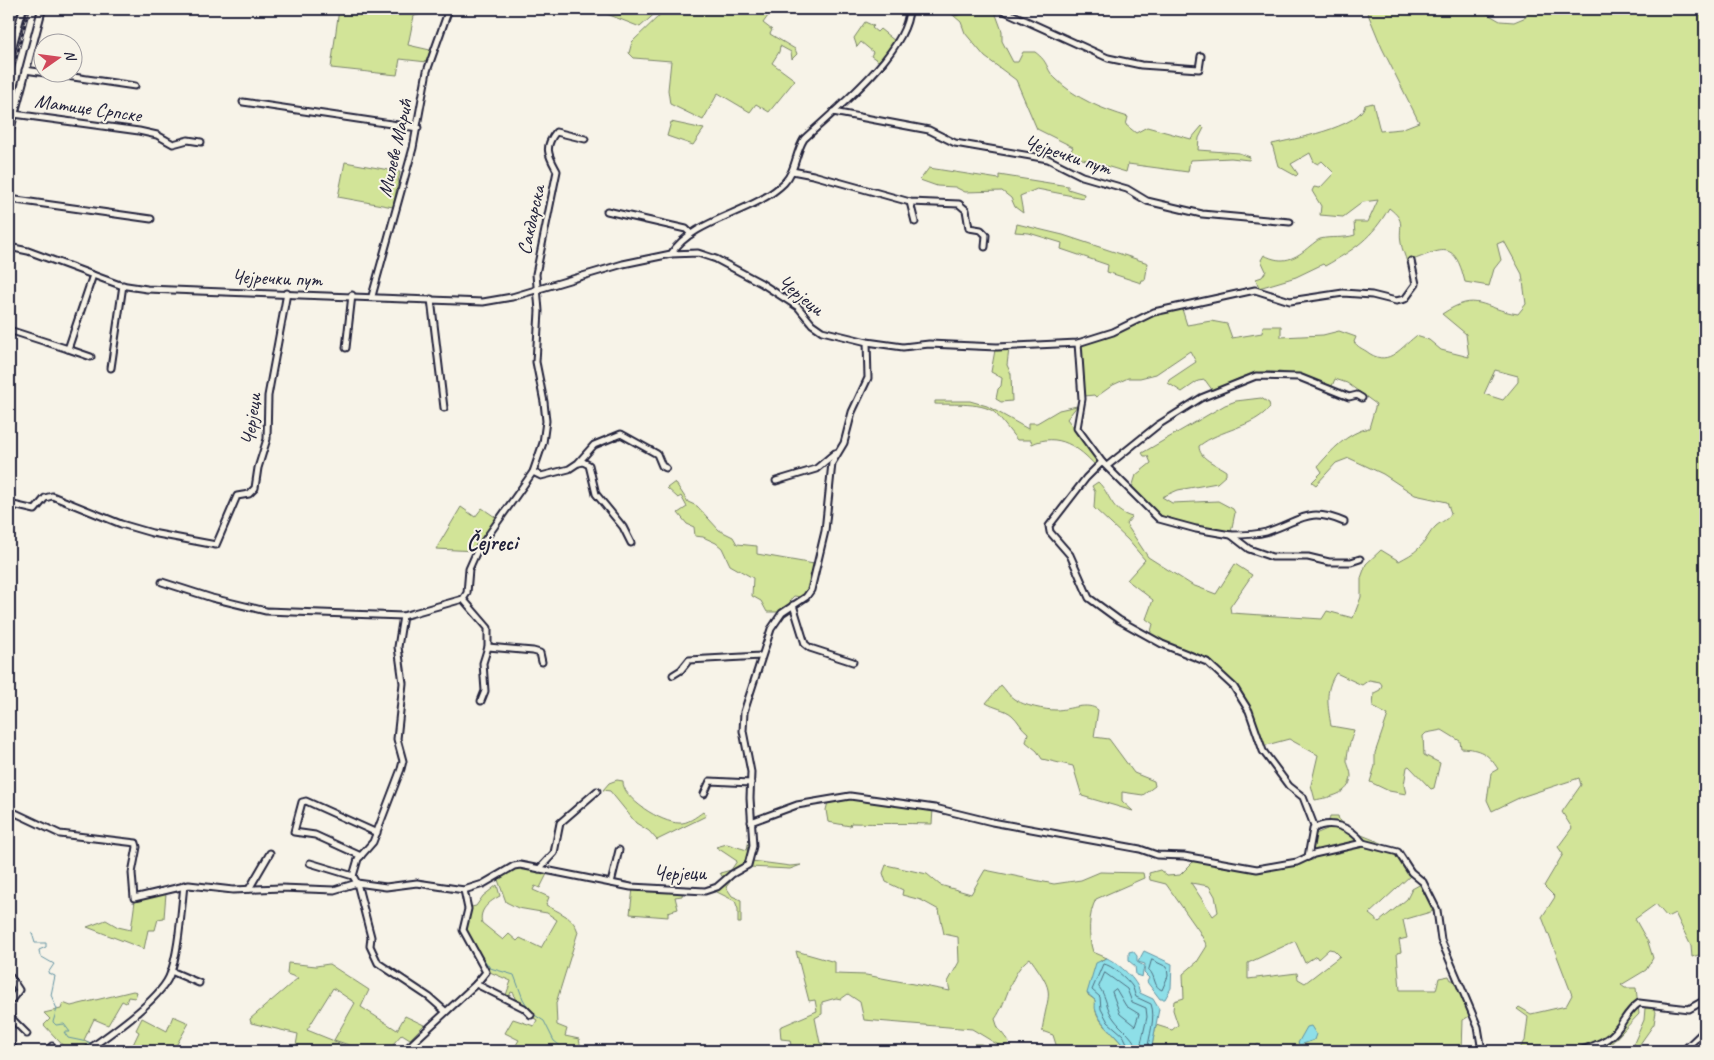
<svg xmlns="http://www.w3.org/2000/svg" width="1714" height="1060" viewBox="0 0 1714 1060" font-family="Caveat,sans-serif">
  <style>
    .green { fill: #d2e498; stroke: #7a836a; fill-rule: evenodd }
    .water { fill: #8edfe8; stroke: #6393a3 }
    .lines { fill: none; stroke-linecap: round; stroke-linejoin: round }
    .shore { stroke: #4d6e80; stroke-width: 1 }
    .stream { stroke: #6393a3; stroke-width: 1 }
    .minor-casing { stroke: #22223b; stroke-width: 9 }
    .major-casing { stroke: #22223b; stroke-width: 10 }
    .minor { stroke: #f7f3e8; stroke-width: 5 }
    .major { stroke: #f7f3e8; stroke-width: 6 }
    .rail-casing { stroke: #22223b; stroke-width: 3 }
    .rail { stroke: #f7f3e8; stroke-width: 1; stroke-dasharray: 4; stroke-linecap: butt }
    .labels { text-anchor: middle; dominant-baseline: central; stroke-width: 4; stroke-linejoin: round; paint-order: stroke }
    .street-label { font-size: 20px; fill: #22223b; stroke: #f7f3e8 }
    .quarter-label { font-size: 22px; font-weight: bold; fill: #22223b; stroke: #f7f3e8 }
  </style>
  <rect width="100%" height="100%" fill="#f7f3e8"/>
  <filter id="ink" filterUnits="userSpaceOnUse"><feTurbulence type="fractalNoise" baseFrequency=".02" numOctaves="2"/><feDisplacementMap in="SourceGraphic" scale="10" xChannelSelector="R" yChannelSelector="G"/><feConvolveMatrix kernelMatrix="1 2 1 2 8 2 1 2 1" color-interpolation-filters="sRGB"/></filter>
  <g filter="url(#ink)">
    <g class="green">
      <polygon points="339,9 444,9 414,16 408,45 430,50 427,62 400,59 397,75 331,68"/>
      <polygon points="608,9 757,9 768,16 763,23 772,30 770,34 795,49 797,54 792,59 791,52 780,46 779,52 772,63 795,80 769,112 756,104 750,112 718,93 703,120 670,104 668,90 671,61 634,58 629,53 632,42 663,12 660,9 640,27 607,14"/>
      <path d="M946,9H994L1002,31V41L1013,62H1018L1023,52H1035C1050,63 1045,69 1056,79C1076,99 1102,109 1128,117L1126,125L1136,133L1147,127L1191,139L1202,126L1204,128L1199,138L1198,150L1239,153L1250,157L1249,160L1231,158L1190,160L1188,172L1128,164L1126,172L1069,155L1073,147L1037,129L1016,80L985,57L965,33L961,22Z"/>
      <polygon points="1147,9 1193,9 1193,12"/>
      <path d="M1366,9H1479L1500,21L1514,22L1526,17L1527,12L1536,9H1705V953L1692,957L1691,946L1675,913L1667,917L1656,904L1635,919L1648,942L1653,958L1646,970L1621,985L1625,988H1636L1639,1014L1604,1051H1518L1525,1041L1528,1017L1517,1009L1519,1007L1531,1014L1566,1006L1572,995L1542,917L1555,897L1544,886L1563,854L1558,847L1572,828L1562,812L1581,785L1579,778L1521,797L1492,811L1487,800L1491,773L1498,769C1488,753 1480,749 1461,748L1460,741L1442,730L1426,733L1423,736L1424,755L1440,763L1434,788L1431,789L1409,766L1407,767L1404,785L1406,794L1389,791L1370,782L1375,766V753L1388,715L1373,707L1374,693L1380,690L1382,685L1380,682L1369,680L1362,685L1336,673C1324,691 1328,706 1331,726L1354,730C1351,740 1347,750 1347,761C1348,766 1351,771 1351,776C1350,795 1329,797 1315,800L1311,785L1318,755L1289,739L1263,746C1257,733 1256,718 1249,705C1238,685 1218,664 1197,654C1181,647 1165,644 1150,635L1153,624L1146,619L1153,600L1127,580L1145,560L1128,540L1094,508L1095,492L1092,486L1098,482C1111,494 1110,511 1132,517L1126,524L1148,557L1192,585L1216,594L1235,564L1252,575L1230,607L1231,613L1322,619L1327,611L1353,618L1361,597V578L1366,564L1381,550L1399,561C1406,557 1413,554 1419,548C1426,542 1429,532 1436,526C1442,521 1448,520 1451,513L1447,502L1415,495L1383,474L1349,458L1336,463L1316,485L1312,482L1322,472L1318,466C1332,450 1347,433 1369,428L1376,404L1347,383L1335,379L1332,386C1308,378 1282,368 1256,373C1241,376 1226,385 1213,391L1205,380L1198,381L1182,392L1168,383L1169,380L1196,362L1190,351L1156,374L1140,378H1128L1113,385L1096,397L1094,395L1085,396L1081,344L1110,335L1146,317L1182,309L1187,325L1211,321L1227,324L1232,338L1262,333L1263,326H1281V337L1323,335L1339,331L1356,337L1354,342C1358,347 1361,348 1366,351C1388,368 1398,350 1416,336L1429,340L1441,350L1469,357L1466,334L1442,314C1478,290 1482,309 1518,314L1526,304L1522,274L1504,241L1497,244L1501,260L1494,269L1489,286L1465,282C1454,237 1442,250 1407,262C1405,256 1402,249 1401,243C1398,225 1407,222 1389,208C1372,238 1355,249 1325,266L1323,264L1296,277L1259,288L1256,279L1262,277L1266,271L1261,260L1264,255C1283,265 1295,259 1310,246C1313,244 1317,240 1320,239C1332,236 1343,239 1355,235L1354,222H1368L1378,200L1363,202L1343,217L1320,215L1321,206L1312,191L1314,187L1320,188L1334,173L1322,161L1318,164L1314,162L1310,153L1291,164L1298,174L1296,176L1278,166L1272,144C1293,139 1359,128 1365,105L1373,103L1380,131L1401,129L1419,122L1382,48ZM1495,370L1518,376V382L1503,400L1484,394Z"/>
      <polygon points="865,22 874,26 872,28 877,32 880,29 895,41 880,62 871,56 873,52 861,42 857,47 854,38"/>
      <polygon points="671,122 704,129 693,145 667,136"/>
      <polygon points="345,162 400,172 393,207 338,197"/>
      <polygon points="929,168 999,179 999,175 1068,186 1068,189 1084,194 1083,198 1037,189 1020,196 1023,213 1015,207 1011,198 1002,191 965,192 955,187 937,186 920,180"/>
      <polygon points="1017,224 1063,235 1148,263 1145,280 1142,280 1141,283 1107,272 1108,265 1061,249 1062,243 1029,233 1015,232"/>
      <polygon points="1009,349 1007,365 1011,374 1012,401 1001,402 996,399 998,389 1001,386 1002,378 991,372 995,350"/>
      <path d="M1261,398L1269,403L1270,407C1253,428 1220,429 1199,446C1199,459 1216,464 1226,471V475L1217,483L1178,490L1162,497L1172,503L1218,501L1233,509L1235,513L1231,532C1202,530 1170,525 1147,506L1144,508L1130,494L1136,475L1151,463L1148,456H1144L1142,453L1225,405L1236,401Z"/>
      <path d="M935,401H970L987,406L1028,429V423H1037L1059,410L1077,406L1067,419L1100,461L1096,466C1079,447 1058,432 1032,444L1031,440H1017C1010,432 1004,423 997,415C986,401 951,405 935,404Z"/>
      <polygon points="675,482 688,502 697,506 719,530 733,537 737,544 757,546 757,554 814,564 810,586 802,597 794,596 791,599 791,603 779,612 767,612 761,601 752,596 753,578 730,565 722,548 716,543 703,537 695,536 694,527 687,524 678,513 687,507 681,496 678,498 667,488"/>
      <polygon points="461,507 475,517 482,508 498,519 476,551 436,549"/>
      <path d="M1001,685C1005,689 1009,696 1014,699C1024,706 1045,710 1056,710C1069,710 1088,701 1098,710L1094,737L1109,739L1134,773L1154,781L1155,786L1143,795L1122,792V801L1133,811L1082,796L1073,766L1042,759L1037,751L1026,742L1028,733C1021,728 1018,720 1012,715C1005,709 994,708 986,703Z"/>
      <path d="M617,780L623,781C622,799 662,823 679,823C687,824 696,817 703,812L706,816L657,840L649,831L636,823L610,791L603,790L609,783Z"/>
      <path d="M851,798L933,809L932,824C905,823 878,824 851,823L850,826L828,822L826,810L828,802Z"/>
      <path d="M1330,816H1338L1339,820L1359,834L1384,844V849L1399,856L1411,875L1369,914L1379,922L1407,899L1412,889L1421,884L1434,911L1403,920L1407,938L1399,940L1401,952L1397,953L1400,990H1436L1439,978L1449,976L1451,980H1457L1471,1015L1463,1020L1462,1051H1261L1262,1047L1258,1044L1250,1051H1151L1156,1025L1172,1030L1178,1025L1173,1010L1174,1001L1184,998L1183,974L1197,962L1207,946L1199,931L1166,884L1150,880L1149,873L1160,870L1167,876L1180,875L1194,861L1255,871L1313,860L1316,855L1312,848L1313,835L1327,829ZM1191,883L1209,886L1215,896L1218,912L1213,916ZM1295,941L1305,963L1316,956L1318,959L1329,949L1334,950L1340,956L1305,983L1298,979L1297,973L1248,979V963Z"/>
      <polygon points="751,838 746,864 724,879 720,873 731,870 737,861 716,847 727,844 747,850 749,839"/>
      <polygon points="752,861 790,866 801,865 790,869 749,867"/>
      <path d="M886,865L927,874L940,885L971,894L985,870L1054,884L1081,880L1100,872L1143,873L1144,878L1096,899C1088,914 1088,937 1093,952L1107,958L1101,960L1088,995L1095,1000C1096,1003 1095,1008 1096,1012C1102,1028 1119,1036 1126,1051H1058L1053,1035L1042,1031C1048,989 1057,996 1030,958C1010,971 1008,1001 995,1019L998,1028L1009,1042L1008,1045L1000,1046L972,1029L864,1020L860,1002L848,994L841,999L836,998L822,1002V1014L815,1018L820,1043L829,1045L832,1051H792L790,1040L781,1039L780,1027L817,1011L815,1000L809,1001L796,951L835,962V974L866,975L950,991L948,982L959,962L958,937L944,934L939,910L921,900L902,895L903,890L886,882L883,873Z"/>
      <path d="M518,867L548,872L540,888L535,886L533,890L549,897L546,905C558,912 574,917 578,932L556,1003L557,1025L567,1029L565,1036L579,1039L581,1049L591,1051L599,1046L605,1051H524L516,1045L519,1040L505,1033L513,1019L534,1026L537,1020C529,1015 522,1011 522,1002L515,999L514,993L511,992L508,1000L505,998L511,981L485,970L463,934L467,908L476,906L483,896L497,885L500,896C490,901 478,910 482,923L503,940L509,934L517,941L520,938L541,948L557,920L547,913L518,908L506,902L497,877Z"/>
      <polygon points="737,873 726,887 732,896 741,900 741,923 738,923 738,909 735,901 715,891"/>
      <polygon points="633,888 683,891 682,896 675,897 678,909 668,912 668,917 630,914"/>
      <polygon points="166,893 164,918 158,919 155,930 148,930 144,949 87,927 106,920 118,927 131,930 135,901"/>
      <polygon points="288,963 316,966 329,964 369,990 361,1007 397,1030 405,1016 424,1025 410,1039 402,1034 393,1044 401,1051 367,1051 334,1040 355,1003 333,988 307,1030 354,1049 353,1051 295,1051 298,1034 251,1023 250,1019 298,978 287,974"/>
      <polygon points="133,991 137,992 135,998 128,997 126,1003 122,1001 108,1025 94,1019 84,1040 93,1044 83,1051 68,1051 44,1025 50,1019 44,1013 61,1009 63,1003 71,1006"/>
      <polygon points="1645,1008 1653,1008 1656,1012 1654,1024 1640,1044 1645,1051 1638,1051 1634,1043 1644,1020"/>
      <polygon points="173,1016 189,1023 173,1051 130,1051 139,1032 136,1030 142,1018 167,1031"/>
      <polygon points="974,1044 981,1044 995,1051 969,1051"/>
    </g>
    <g class="water">
      <polygon points="1133,951 1137,956 1137,962 1144,966 1142,977 1136,975 1135,966 1129,961 1129,952"/>
      <polygon points="1144,951 1172,964 1171,988 1165,999 1160,999 1147,982 1149,978 1144,973 1145,964 1138,962"/>
      <path d="M1107,958C1120,965 1137,979 1140,993L1153,999L1159,1009L1151,1051H1126C1119,1036 1102,1027 1096,1011C1094,1007 1096,1004 1095,1000L1087,993L1096,963Z"/>
      <polygon points="1311,1026 1316,1034 1314,1040 1300,1045 1298,1043 1307,1027"/>
    </g>
    <g class="lines">
      <g class="shore">
        <path d="M1152,960L1167,967L1168,976L1162,990C1153,987 1156,976 1149,970Z"/>
        <path d="M1105,973L1127,989L1132,1002L1146,1008L1147,1017L1140,1048L1137,1047C1130,1033 1122,1030 1114,1019C1106,1009 1107,997 1099,987Z"/>
        <polygon points="1116,989 1126,1006 1139,1014 1135,1026 1120,1014 1112,992"/>
        <path d="M1131,1051L1123,1035L1108,1022L1101,1009L1100,997L1092,990L1103,964C1111,964 1127,979 1132,986C1134,989 1134,993 1136,997L1151,1004C1156,1017 1149,1037 1147,1051"/>
      </g>
      <g class="stream">
        <polyline points="32,933 35,943 46,943 46,947 39,950 40,956 54,964 48,973 55,976 51,995 57,1009 53,1022 56,1025 64,1024 70,1032 64,1032 68,1038 92,1043"/>
        <polyline points="475,947 490,968 514,975 523,999 529,1009"/>
        <polyline points="533,1014 544,1021 554,1041 567,1051"/>
        <polyline points="96,1048 98,1051"/>
      </g>
      <defs>
        <g id="minor">
          <polyline points="949,9 956,11 966,9"/>
          <polyline points="1000,9 1108,58 1141,65 1199,69 1201,56"/>
          <polyline points="9,60 23,9"/>
          <polyline points="25,70 135,86"/>
          <polyline points="243,102 418,128"/>
          <polyline points="833,112 929,130 955,143 1048,159 1082,176 1127,189 1147,201 1202,214 1290,222"/>
          <polyline points="14,114 139,131 157,135 173,144 188,140 201,142"/>
          <polyline points="792,171 813,175 910,202 959,204 966,210 969,228 981,230 986,235 985,247"/>
          <polyline points="9,199 151,219"/>
          <polyline points="910,202 915,222"/>
          <polyline points="607,211 686,229 691,234"/>
          <path d="M9,247L28,251L120,285L147,289L483,302L512,297L623,264L671,254C694,218 753,214 784,183C796,171 795,153 804,139C835,110 908,52 909,9"/>
          <polyline points="671,254 698,253 716,259 761,283 798,307 812,324 822,331 867,342 903,347 929,344 997,347 1078,343 1113,332 1154,312 1255,290 1290,301 1343,293 1372,295 1396,301 1405,299 1416,284 1411,261"/>
          <polyline points="372,296 413,148 427,71 449,9"/>
          <polyline points="431,299 444,408"/>
          <polyline points="9,330 68,349 93,275"/>
          <polyline points="1078,343 1082,399 1077,428 1102,462"/>
          <polyline points="346,348 352,295"/>
          <polyline points="68,349 91,357"/>
          <polyline points="111,368 123,285"/>
          <polyline points="579,463 583,462 589,465 596,494 623,527 631,543"/>
          <polyline points="1107,466 1158,425 1201,398 1256,376 1299,377 1349,397 1357,395 1362,398"/>
          <polyline points="533,472 541,476 569,469 578,463 594,445 621,434 657,454 662,466 666,468"/>
          <polyline points="776,481 816,469 835,453"/>
          <polyline points="9,504 35,510 45,498 52,496 121,524 152,533 216,545 237,496 249,494 255,488 258,468 267,439 268,396 287,293"/>
          <path d="M1231,535C1243,535 1255,535 1266,532C1301,521 1307,506 1344,522"/>
          <polyline points="162,582 212,598 266,611 403,616"/>
          <polyline points="463,599 488,628 488,647 533,651 540,653 542,662"/>
          <polyline points="793,605 805,644 810,648 853,662"/>
          <polyline points="673,675 681,670 689,660 761,656"/>
          <polyline points="481,701 485,691 483,663 488,647"/>
          <polyline points="9,775 9,778"/>
          <polyline points="704,794 710,781 751,783"/>
          <polyline points="9,810 60,834 136,843 137,847 132,873 134,898 189,885 233,890 281,888 334,890 357,883"/>
          <polyline points="751,822 797,805 850,796 935,808 992,822 1140,849 1157,855 1184,856 1257,869 1297,862 1314,854 1363,843 1398,852 1411,872 1423,882 1437,910 1441,940 1478,1027 1482,1051"/>
          <polyline points="1315,828 1303,797 1289,786 1263,751 1249,711 1234,687 1207,662 1162,644 1119,620 1089,598 1070,555 1050,532 1049,526 1086,478 1102,462 1159,519 1196,529 1231,535 1249,549 1272,557 1308,557 1329,562 1351,562 1360,559"/>
          <polyline points="361,856 315,835 294,832 302,802 306,801 377,833"/>
          <path d="M1308,857L1313,829C1331,819 1351,827 1363,843"/>
          <polyline points="310,863 353,876"/>
          <polyline points="539,869 554,853 560,823 597,791"/>
          <polyline points="357,883 386,887 417,883 464,890 483,884 514,866 520,865 631,887 705,891 717,887 732,874 748,865 753,846 750,798 751,772 743,731 744,712 771,629 782,613 806,597 811,590 825,531 832,463 844,443 852,412 868,378 867,342"/>
          <polyline points="611,883 619,850"/>
          <polyline points="249,889 270,853"/>
          <polyline points="171,971 199,983"/>
          <polyline points="9,975 19,990 9,1003"/>
          <polyline points="476,984 524,1008 531,1015"/>
          <path d="M445,1011L429,997L378,963L370,946L371,937L357,883L353,876L358,859L373,842L401,769L403,761L397,739L403,683L398,647L403,616L463,599L467,593L469,569L477,551L533,472L543,443L546,421L544,402L536,362L539,311L536,274L557,171C549,156 543,148 556,132L585,139"/>
          <polyline points="9,1016 27,1034"/>
          <polyline points="9,1044 16,1051"/>
          <polyline points="47,1051 52,1046"/>
          <path d="M86,1051C109,1035 158,1001 169,977C179,954 181,911 184,885"/>
          <polyline points="404,1051 476,984 486,972 463,930 468,909 464,890"/>
          <path d="M1579,1051C1594,1046 1610,1041 1619,1027C1626,1017 1629,1010 1639,1003L1689,1009L1705,1000"/>
          <polyline points="1683,1051 1705,1030"/>
        </g>
        <polyline id="major" points="9,134 42,9"/>
      </defs>
      <use href="#minor" class="minor-casing"/>
      <use href="#major" class="major-casing"/>
      <use href="#minor" class="minor"/>
      <use href="#major" class="major"/>
      <defs>
        <polyline id="rail" points="9,86 29,9"/>
      </defs>
      <use href="#rail" class="rail-casing"/>
      <use href="#rail" class="rail"/>
    </g>
  </g>
  <g class="labels">
    <g class="street-label">
      <text transform="translate(88 108) rotate(8)">Матице Српске</text>
      <text transform="translate(395 148) rotate(-77)">Милеве Мaрић</text>
      <text transform="translate(1068 155) rotate(18)">Чејречки пут</text>
      <text transform="translate(531 220) rotate(-78)">Сакдарска</text>
      <text transform="translate(277 278) rotate(2)">Чејречки пут</text>
      <text transform="translate(801 295) rotate(38)">Черјеци</text>
      <text transform="translate(251 419) rotate(-83)">Черјеци</text>
      <text x="680" y="873">Черјеци</text>
    </g>
    <g class="quarter-label">
      <text x="492" y="543">Čejreci</text>
    </g>
  </g>
  <rect width="1714" height="1060" fill="none" stroke="#f7f3e8" stroke-width="30"/>
  <rect x="15" y="15" width="1684" height="1030" fill="none" stroke="#22223b" stroke-width="2" filter="url(#ink)"/>
  <g transform="translate(58 58) rotate(76)"><circle r="24" fill="#f7f3e8" stroke="#a29fa3"/>
  <path d="M0-4L9 19L0 12L-9 19Z" fill="#d1495b"/>
  <text y="-8" font-size="14" font-weight="bold" text-anchor="middle" fill="#22223b">N</text>
  </g>
</svg>
